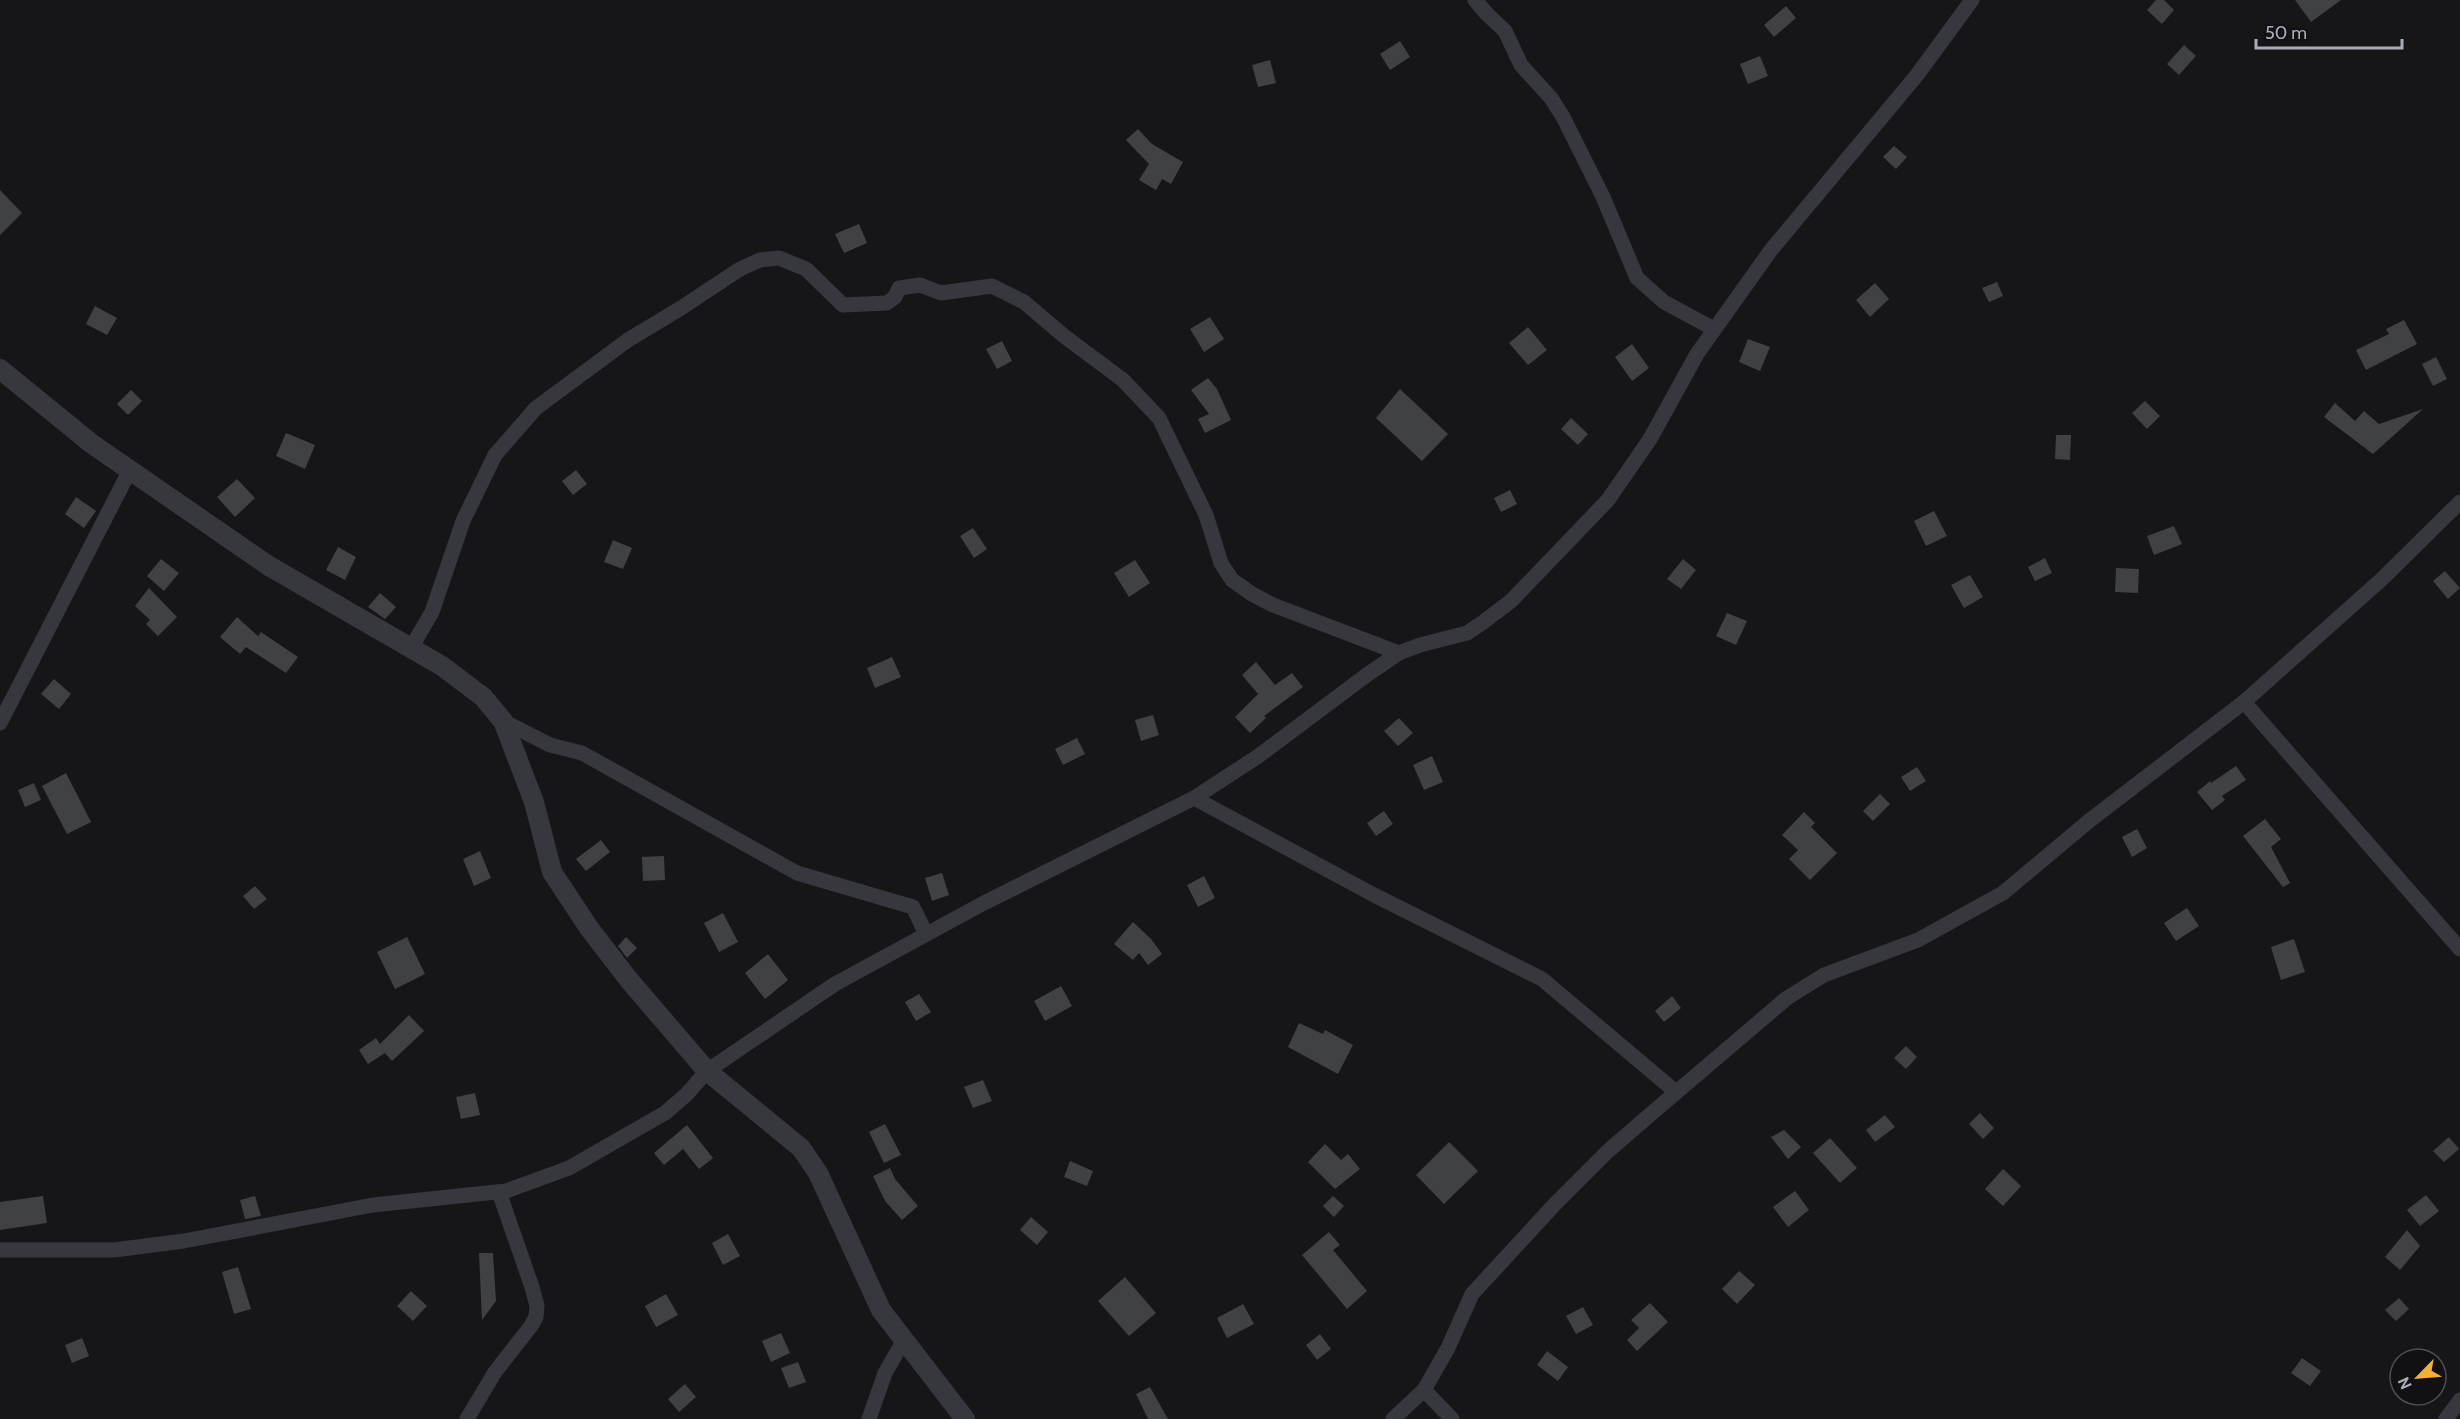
<svg xmlns="http://www.w3.org/2000/svg" width="2460" height="1419" viewBox="0 0 2460 1419" font-family="Cabin,sans-serif">
  <style>
    .building { fill: #404145 }
    .lines { fill: none; stroke-linecap: round; stroke-linejoin: round }
    .minor { stroke: #37383d; stroke-width: 15 }
    .tertiary { stroke: #37383d; stroke-width: 20 }
  </style>
  <rect width="100%" height="100%" fill="#161618"/>
  <g class="building">
    <polygon points="2156,0 2164,0 2174,10 2162,24 2147,10"/>
    <polygon points="2295,0 2341,0 2311,22"/>
    <polygon points="1786,6 1796,18 1774,37 1764,25"/>
    <polygon points="1400,41 1410,57 1390,70 1380,54"/>
    <polygon points="2184,45 2196,56 2179,75 2167,64"/>
    <polygon points="1760,56 1768,76 1748,84 1740,64"/>
    <polygon points="1270,60 1276,83 1258,87 1252,65"/>
    <polygon points="1138,129 1152,144 1183,162 1171,184 1162,179 1156,190 1139,180 1149,164 1126,140"/>
    <polygon points="1894,146 1907,157 1896,169 1883,157"/>
    <polygon points="0,190 22,213 0,235"/>
    <polygon points="859,224 867,243 844,253 835,234"/>
    <polygon points="1997,282 2003,296 1989,302 1982,288"/>
    <polygon points="1875,283 1889,299 1870,317 1856,300"/>
    <polygon points="95,306 117,318 107,335 86,324"/>
    <polygon points="1210,317 1224,339 1204,352 1190,329"/>
    <polygon points="2404,320 2417,344 2366,370 2356,350 2389,334 2386,329"/>
    <polygon points="1528,327 1547,350 1528,365 1509,343"/>
    <polygon points="1748,339 1770,347 1760,371 1739,362"/>
    <polygon points="1002,341 1012,361 997,369 986,349"/>
    <polygon points="1632,344 1649,368 1632,381 1615,357"/>
    <polygon points="2436,357 2447,379 2433,386 2422,364"/>
    <polygon points="1208,378 1217,389 1231,420 1205,433 1198,419 1209,414 1191,390"/>
    <polygon points="1400,389 1448,434 1422,461 1376,418"/>
    <polygon points="131,390 142,401 128,415 117,404"/>
    <polygon points="2145,401 2160,416 2147,429 2132,413"/>
    <polygon points="2335,403 2355,421 2364,411 2379,424 2423,409 2373,454 2324,417"/>
    <polygon points="1571,418 1588,434 1578,445 1561,429"/>
    <polygon points="286,433 315,445 305,469 276,456"/>
    <polygon points="2056,435 2071,435 2070,460 2055,459"/>
    <polygon points="576,470 587,484 573,495 562,481"/>
    <polygon points="237,479 255,498 235,517 217,497"/>
    <polygon points="1510,490 1517,504 1501,512 1494,498"/>
    <polygon points="76,497 96,511 84,528 65,514"/>
    <polygon points="1934,511 1947,536 1926,546 1914,521"/>
    <polygon points="2174,526 2182,544 2154,555 2147,536"/>
    <polygon points="973,528 987,549 974,558 960,536"/>
    <polygon points="613,540 632,548 623,569 604,562"/>
    <polygon points="338,547 356,557 345,580 326,570"/>
    <polygon points="2045,558 2052,573 2035,581 2028,567"/>
    <polygon points="161,559 179,573 164,591 147,576"/>
    <polygon points="1683,559 1696,570 1681,589 1667,579"/>
    <polygon points="1135,560 1150,583 1129,597 1114,573"/>
    <polygon points="2116,568 2139,569 2138,593 2115,592"/>
    <polygon points="2445,571 2460,588 2448,599 2433,581"/>
    <polygon points="1970,575 1983,597 1964,608 1951,585"/>
    <polygon points="149,588 177,617 158,636 146,624 150,620 135,606"/>
    <polygon points="380,593 396,607 385,619 368,607"/>
    <polygon points="1727,613 1747,621 1736,645 1716,636"/>
    <polygon points="237,617 258,636 261,632 298,657 286,673 246,647 240,654 220,637"/>
    <polygon points="892,657 901,677 875,688 867,668"/>
    <polygon points="1256,662 1275,685 1292,673 1303,687 1264,716 1266,718 1250,733 1235,717 1258,694 1242,675"/>
    <polygon points="54,679 71,694 59,709 41,694"/>
    <polygon points="1153,715 1159,735 1141,741 1135,720"/>
    <polygon points="1399,718 1413,733 1398,746 1384,731"/>
    <polygon points="1077,738 1085,754 1063,765 1055,749"/>
    <polygon points="1432,756 1443,782 1424,790 1413,765"/>
    <polygon points="2236,766 2246,780 2222,796 2225,800 2212,810 2197,792 2210,781 2211,783"/>
    <polygon points="1917,767 1926,781 1910,791 1901,777"/>
    <polygon points="66,773 91,822 67,834 42,786"/>
    <polygon points="34,783 41,800 25,807 18,790"/>
    <polygon points="1880,794 1890,804 1873,821 1863,811"/>
    <polygon points="1384,811 1393,824 1376,836 1367,823"/>
    <polygon points="1804,812 1815,823 1811,827 1837,853 1810,880 1789,859 1798,850 1782,835"/>
    <polygon points="2265,819 2281,839 2271,847 2290,883 2283,887 2243,836"/>
    <polygon points="2137,829 2147,848 2132,857 2122,837"/>
    <polygon points="601,840 610,852 586,871 576,859"/>
    <polygon points="480,851 491,878 474,886 463,859"/>
    <polygon points="664,856 665,880 643,881 642,857"/>
    <polygon points="942,873 949,895 932,901 925,878"/>
    <polygon points="1204,876 1215,898 1198,907 1187,885"/>
    <polygon points="255,886 267,899 254,909 243,896"/>
    <polygon points="2187,908 2199,926 2176,941 2164,923"/>
    <polygon points="723,913 738,942 719,952 704,923"/>
    <polygon points="1133,922 1151,939 1162,954 1148,965 1139,953 1133,960 1114,944"/>
    <polygon points="407,937 425,974 395,989 377,952"/>
    <polygon points="626,937 637,948 627,958 618,946"/>
    <polygon points="2294,939 2305,972 2281,980 2271,947"/>
    <polygon points="768,954 788,980 765,999 745,973"/>
    <polygon points="1061,986 1072,1006 1045,1021 1034,1001"/>
    <polygon points="919,994 931,1012 916,1021 905,1002"/>
    <polygon points="1672,996 1681,1008 1664,1022 1655,1011"/>
    <polygon points="409,1015 424,1031 392,1061 385,1053 368,1064 359,1050 376,1038 380,1044"/>
    <polygon points="1299,1023 1323,1034 1325,1030 1353,1045 1338,1074 1288,1047"/>
    <polygon points="1906,1046 1917,1057 1906,1069 1894,1058"/>
    <polygon points="983,1080 992,1101 973,1108 964,1087"/>
    <polygon points="475,1093 480,1115 461,1119 456,1097"/>
    <polygon points="1980,1113 1994,1128 1983,1139 1969,1124"/>
    <polygon points="1885,1115 1895,1127 1875,1142 1866,1130"/>
    <polygon points="885,1124 901,1155 884,1163 869,1132"/>
    <polygon points="687,1125 713,1158 699,1169 683,1149 664,1165 654,1153"/>
    <polygon points="1784,1130 1801,1147 1788,1159 1771,1137"/>
    <polygon points="2449,1137 2459,1149 2444,1162 2433,1151"/>
    <polygon points="1830,1138 1857,1168 1840,1183 1813,1153"/>
    <polygon points="1449,1142 1478,1171 1444,1204 1416,1175"/>
    <polygon points="1325,1144 1341,1160 1348,1154 1360,1169 1335,1189 1308,1162"/>
    <polygon points="1070,1161 1093,1171 1087,1186 1064,1177"/>
    <polygon points="890,1168 895,1179 918,1206 902,1220 885,1201 873,1176"/>
    <polygon points="2003,1169 2021,1186 2003,1206 1985,1189"/>
    <polygon points="1795,1191 1809,1210 1788,1227 1773,1207"/>
    <polygon points="2426,1195 2439,1211 2420,1226 2407,1210"/>
    <polygon points="43,1196 47,1223 0,1230 0,1202"/>
    <polygon points="255,1196 261,1216 245,1219 240,1200"/>
    <polygon points="1333,1196 1344,1206 1334,1217 1323,1206"/>
    <polygon points="1031,1217 1048,1232 1037,1245 1020,1230"/>
    <polygon points="2407,1230 2420,1246 2400,1270 2385,1257"/>
    <polygon points="1329,1232 1340,1245 1333,1250 1367,1291 1347,1309 1302,1255"/>
    <polygon points="728,1234 740,1256 723,1265 712,1243"/>
    <polygon points="479,1253 493,1253 496,1301 482,1320"/>
    <polygon points="238,1267 251,1309 234,1314 222,1272"/>
    <polygon points="1739,1271 1755,1285 1737,1304 1722,1289"/>
    <polygon points="1125,1277 1156,1313 1129,1336 1098,1301"/>
    <polygon points="411,1291 427,1306 413,1321 397,1306"/>
    <polygon points="666,1294 678,1315 656,1327 645,1306"/>
    <polygon points="2399,1298 2409,1309 2396,1321 2385,1310"/>
    <polygon points="1650,1303 1668,1322 1637,1351 1627,1340 1639,1328 1631,1320"/>
    <polygon points="1243,1304 1254,1324 1227,1338 1217,1318"/>
    <polygon points="1583,1307 1593,1325 1576,1334 1566,1316"/>
    <polygon points="781,1333 790,1353 771,1362 762,1341"/>
    <polygon points="1320,1334 1331,1349 1317,1360 1306,1345"/>
    <polygon points="82,1338 89,1356 72,1363 65,1345"/>
    <polygon points="1547,1351 1568,1367 1558,1381 1537,1365"/>
    <polygon points="2302,1358 2321,1371 2310,1386 2291,1373"/>
    <polygon points="798,1362 806,1382 789,1388 781,1368"/>
    <polygon points="685,1384 696,1397 679,1412 668,1399"/>
    <polygon points="1150,1387 1168,1419 1148,1419 1136,1394"/>
  </g>
  <g class="lines">
    <g class="minor">
      <polyline points="1475,0 1487,14 1505,31 1521,65 1551,98 1563,117 1603,197 1637,278 1664,302 1714,329"/>
      <polyline points="411,648 432,612 463,521 495,455 536,408 628,340 681,308 740,269 760,260 779,258 806,269 843,305 887,303 895,297 899,288 920,285 941,293 992,286 1024,302 1064,336 1123,380 1159,418 1206,515 1221,563 1232,580 1252,594 1273,605 1399,653"/>
      <polyline points="2244,702 2460,949"/>
      <polyline points="503,721 550,745 582,753 797,873 913,907 926,934"/>
      <polyline points="0,723 130,470"/>
      <polyline points="1194,798 1374,895 1542,979 1676,1092"/>
      <polyline points="0,1250 114,1250 184,1241 373,1205 506,1191 569,1168 665,1113 687,1094 707,1071 835,984 982,904 1194,798 1257,757 1368,674 1399,653 1420,645 1467,633 1482,623 1511,601 1608,500 1650,439 1697,354 1771,250 1917,75 1972,0"/>
      <polyline points="1424,1390 1452,1419"/>
      <polyline points="467,1419 495,1372 531,1326 536,1317 537,1306 532,1287 499,1192"/>
      <polyline points="869,1419 885,1373 904,1340"/>
      <polyline points="1393,1419 1424,1390 1448,1348 1472,1294 1555,1204 1608,1151 1659,1107 1787,998 1824,975 1918,940 2003,893 2089,821 2244,702 2382,579 2460,502"/>
      <polyline points="2446,1419 2460,1400"/>
    </g>
    <polyline class="tertiary" points="0,369 92,444 269,566 442,666 483,697 503,721 534,802 552,872 589,928 629,980 707,1071 801,1148 818,1173 881,1310 965,1419"/>
  </g>
  <g transform="translate(2418 1377) rotate(245)"><circle r="28" fill="#111113" stroke="#4d4f55" stroke-width="1.5"/>
  <path d="M0-4.5L10 22L0 15L-10 22Z" fill="#f2b134"/>
  <text y="-9" font-size="16" font-weight="bold" text-anchor="middle" fill="#a8adb8">N</text>
  </g>
  <path d="M2256 39v9h146v-9" fill="none" stroke="#a8adb8" stroke-width="3"/>
  <text x="2265" y="39" font-size="18" fill="#a8adb8" stroke="#111113" stroke-width="4.5" paint-order="stroke">50 m</text>
</svg>
